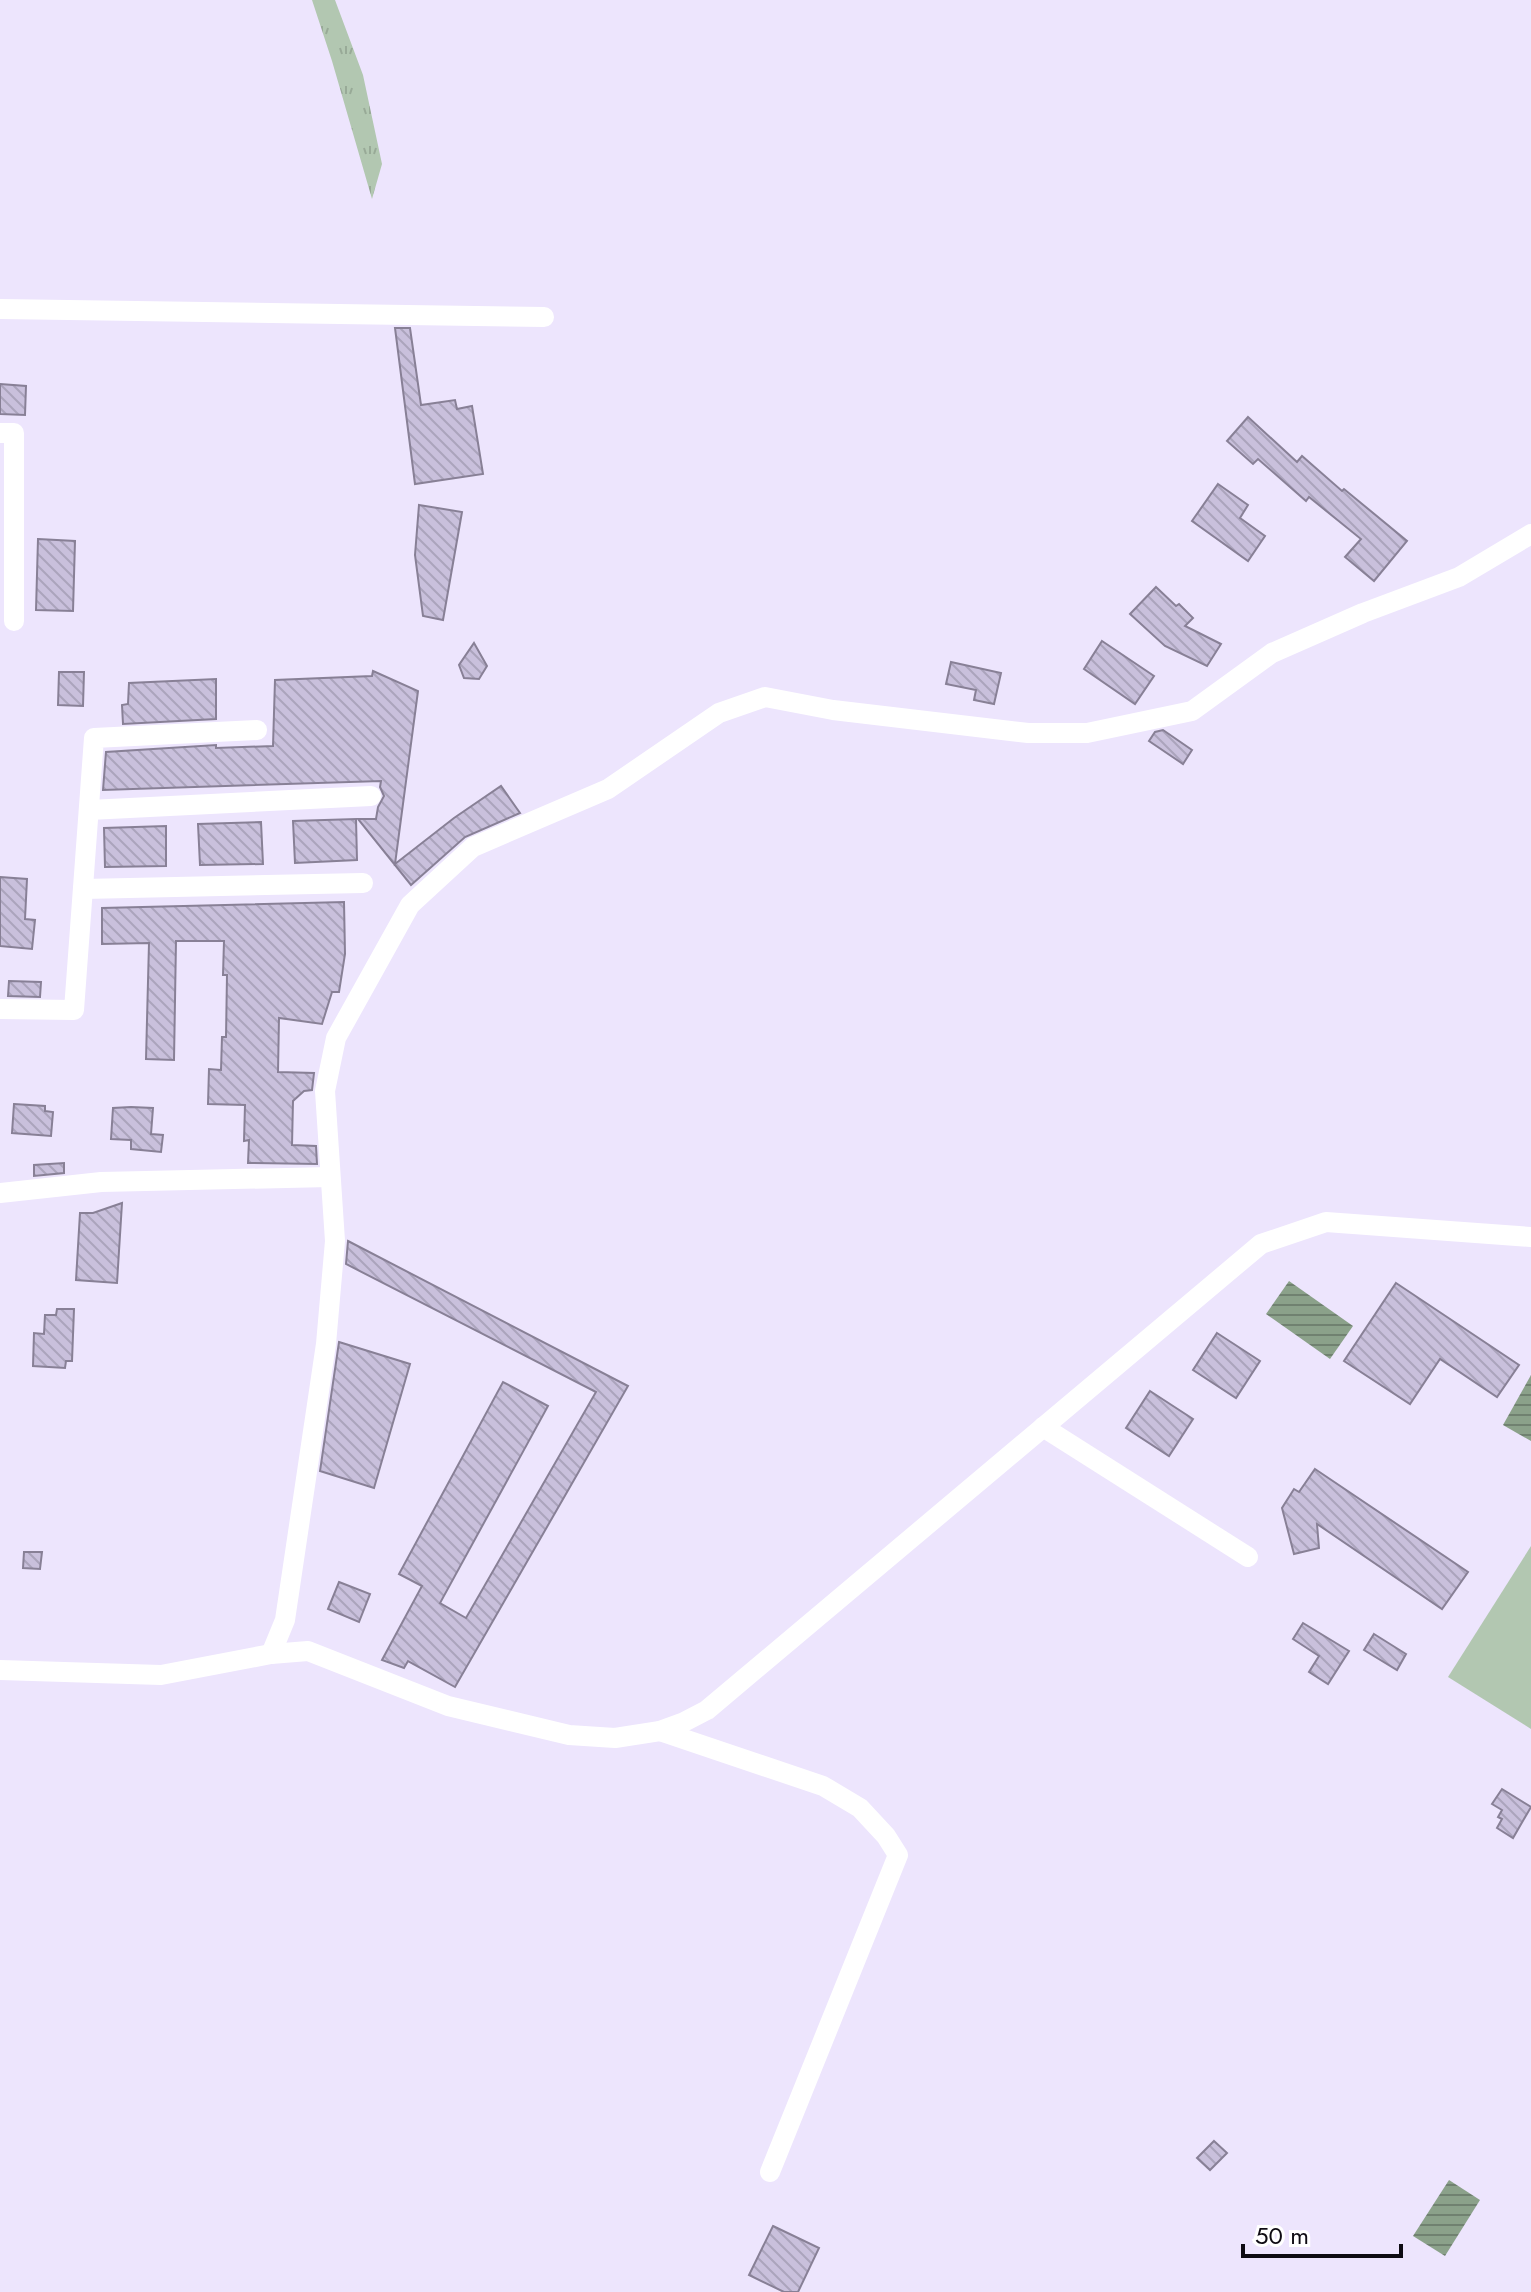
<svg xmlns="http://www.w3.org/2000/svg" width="1531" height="2292" viewBox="0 0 1531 2292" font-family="Jost,sans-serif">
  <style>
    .grass { fill: url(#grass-tufts) }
    .pitch { fill: #b2c7b1 }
    .water { fill: url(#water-rules) }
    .building { fill: url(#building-back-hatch); stroke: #888096; stroke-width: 2 }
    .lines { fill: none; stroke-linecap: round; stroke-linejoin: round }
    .minor { stroke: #fff; stroke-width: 20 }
  </style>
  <defs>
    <pattern id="grass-tufts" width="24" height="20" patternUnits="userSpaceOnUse" patternTransform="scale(2)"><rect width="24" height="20" fill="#b2c7b1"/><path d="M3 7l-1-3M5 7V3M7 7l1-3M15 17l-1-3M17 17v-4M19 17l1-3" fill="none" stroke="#98aa97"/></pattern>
    <pattern id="water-rules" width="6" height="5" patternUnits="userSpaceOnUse" patternTransform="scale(2)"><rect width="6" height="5" fill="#8ba18a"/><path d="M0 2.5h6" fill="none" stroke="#708170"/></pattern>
    <pattern id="building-back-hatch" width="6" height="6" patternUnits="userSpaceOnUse" patternTransform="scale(2)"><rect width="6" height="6" fill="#c9c0dc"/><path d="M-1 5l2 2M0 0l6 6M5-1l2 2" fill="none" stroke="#aba4bc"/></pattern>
  </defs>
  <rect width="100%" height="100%" fill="#ede5fd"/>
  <polygon class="grass" points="312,0 335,0 363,75 382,164 372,199 332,61"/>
  <polygon class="pitch" points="1531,1546 1531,1729 1448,1677"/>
  <g class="water">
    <polygon points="1289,1281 1353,1326 1330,1359 1266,1314"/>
    <polygon points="1531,1375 1531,1441 1503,1425"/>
    <polygon points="1449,2180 1480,2200 1445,2256 1413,2236"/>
  </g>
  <g class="building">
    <polygon points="395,328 410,328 421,405 455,400 457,409 472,406 483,474 415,484"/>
    <polygon points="0,384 26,386 25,415 0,414"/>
    <polygon points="1248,417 1297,462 1302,456 1342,491 1344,489 1407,541 1374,581 1345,557 1361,539 1309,497 1306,501 1258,459 1253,464 1227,441"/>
    <polygon points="1218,484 1248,505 1240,518 1265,536 1248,561 1192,521"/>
    <polygon points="419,505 462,512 443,620 423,616 415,555"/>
    <polygon points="38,539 75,541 73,611 36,610"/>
    <polygon points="1156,587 1176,606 1179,604 1193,618 1185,626 1221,644 1207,666 1165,646 1130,614"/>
    <polygon points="1102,641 1154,676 1135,704 1084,669"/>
    <polygon points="474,643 487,666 479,679 464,678 459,665"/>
    <polygon points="951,662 1001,673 994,704 974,700 976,690 946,684"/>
    <polygon points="373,671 418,691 395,864 454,818 501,786 520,813 465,837 411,885 358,819 376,819 378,807 384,796 380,787 381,781 103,790 106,752 216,745 216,748 273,746 275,680 372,676"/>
    <polygon points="59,672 84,672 83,706 58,705"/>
    <polygon points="216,679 216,719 123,724 122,705 128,704 129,683"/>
    <polygon points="1163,730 1192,750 1183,764 1149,741 1155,732"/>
    <polygon points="356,819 357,860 295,863 293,821"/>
    <polygon points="261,822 263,864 200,865 198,824"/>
    <polygon points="166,826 166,866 105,867 104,828"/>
    <polygon points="0,877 27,879 25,919 35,920 32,949 0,946"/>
    <polygon points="344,902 345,954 339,992 332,992 322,1024 279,1018 278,1072 314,1073 312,1090 304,1091 293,1101 292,1145 316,1146 317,1164 248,1163 249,1140 244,1141 245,1105 208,1104 209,1069 221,1070 222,1037 226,1037 227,975 223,975 224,941 176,941 174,1060 146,1059 149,943 102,944 102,908"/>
    <polygon points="9,981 41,982 40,997 8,996"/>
    <polygon points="14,1104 45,1106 45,1111 53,1112 51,1136 12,1133"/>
    <polygon points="131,1107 153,1108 151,1134 163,1135 161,1152 131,1149 131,1140 111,1139 113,1108"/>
    <polygon points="64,1163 64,1173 34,1176 34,1165"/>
    <polygon points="122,1203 117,1283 76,1280 80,1213 93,1213"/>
    <polygon points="348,1241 628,1386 455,1687 408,1661 404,1668 382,1660 422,1586 399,1574 503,1382 548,1406 440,1603 466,1618 596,1392 346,1264"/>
    <polygon points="1396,1283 1519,1365 1497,1397 1440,1359 1410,1404 1344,1361"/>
    <polygon points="57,1309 74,1309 72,1361 66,1361 65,1368 33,1366 34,1333 44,1334 45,1315 56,1315"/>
    <polygon points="1217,1333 1260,1361 1236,1398 1193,1370"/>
    <polygon points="339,1342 410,1364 374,1488 320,1471"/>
    <polygon points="1150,1391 1193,1419 1169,1456 1126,1428"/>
    <polygon points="1315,1469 1468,1572 1442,1609 1317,1524 1319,1548 1294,1554 1282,1508 1294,1489 1299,1492"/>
    <polygon points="24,1552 42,1552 40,1569 23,1568"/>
    <polygon points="339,1582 370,1594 359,1622 328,1609"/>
    <polygon points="1303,1623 1349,1651 1328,1684 1309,1672 1319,1656 1293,1639"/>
    <polygon points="1374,1634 1406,1654 1397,1670 1364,1650"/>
    <polygon points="1502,1789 1531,1807 1513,1838 1497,1828 1502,1819 1498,1817 1502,1810 1492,1804"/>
    <polygon points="1214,2141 1227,2153 1210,2170 1197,2158"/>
    <polygon points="773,2226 819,2248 798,2292 784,2292 749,2275"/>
  </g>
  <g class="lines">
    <g class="minor">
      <polyline points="0,309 544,317"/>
      <polyline points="0,433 14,433 14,621"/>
      <polyline points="89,810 371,796"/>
      <polyline points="83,889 363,883"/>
      <polyline points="0,1009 74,1010 94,738 257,730"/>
      <polyline points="0,1193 101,1182 330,1177"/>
      <polyline points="1043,1427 1248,1557"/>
      <polyline points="271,1654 285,1620 326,1344 335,1241 325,1091 336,1038 410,905 473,847 608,789 719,713 765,697 833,710 1028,733 1087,733 1192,711 1272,653 1363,613 1459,577 1531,534"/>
      <polyline points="0,1670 161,1675 271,1654 308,1651 448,1706 569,1735 615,1738 660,1731 682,1723 707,1710 1261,1244 1326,1222 1531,1237"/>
      <polyline points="660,1731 823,1786 860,1808 886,1836 898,1855 770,2172"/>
    </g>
  </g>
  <path d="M1243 2244v12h158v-12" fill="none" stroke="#0e0b13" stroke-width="4"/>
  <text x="1255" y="2244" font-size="24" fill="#0e0b13" stroke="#ffffff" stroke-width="6" paint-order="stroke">50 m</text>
</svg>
